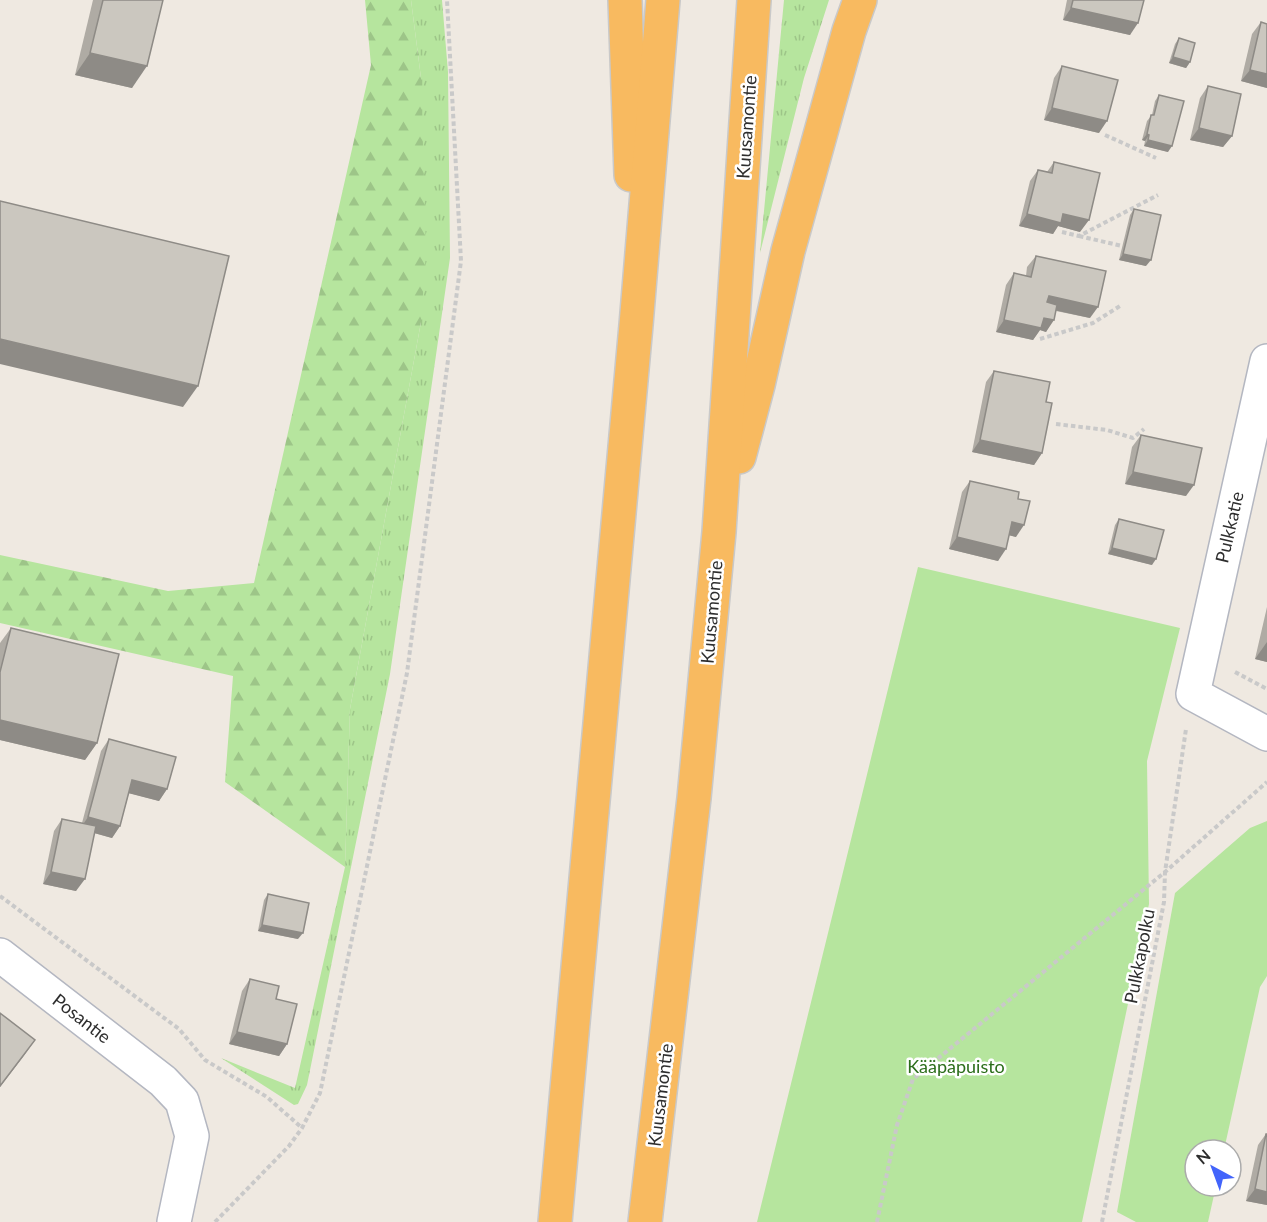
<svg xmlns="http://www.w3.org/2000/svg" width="1267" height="1222" viewBox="0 0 1267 1222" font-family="Lato,sans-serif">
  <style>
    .grass { fill: url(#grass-tufts) }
    .forest { fill: url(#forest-firs) }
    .park { fill: #b6e59e }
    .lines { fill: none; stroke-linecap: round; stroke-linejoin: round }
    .minor-casing { stroke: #b4b7c1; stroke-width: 36 }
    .trunk-casing { stroke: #c9c9c9; stroke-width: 36 }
    .path { stroke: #c9c9c9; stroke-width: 4; stroke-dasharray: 4.5 3; stroke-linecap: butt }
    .minor { stroke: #fff; stroke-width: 33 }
    .trunk { stroke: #f8ba60; stroke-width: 33 }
    .wall { fill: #afaba4 }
    .shaded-wall { fill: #8e8b86 }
    .building { fill: #cbc7bf; stroke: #8e8b86; stroke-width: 1.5 }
    .labels { text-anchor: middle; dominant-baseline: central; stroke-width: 5; stroke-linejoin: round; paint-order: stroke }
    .street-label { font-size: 18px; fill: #2e2e2e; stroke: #fff }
    .park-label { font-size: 18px; fill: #2c6e1b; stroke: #fff }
  </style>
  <defs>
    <pattern id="grass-tufts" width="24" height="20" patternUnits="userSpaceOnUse" patternTransform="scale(1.5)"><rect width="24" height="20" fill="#b6e59e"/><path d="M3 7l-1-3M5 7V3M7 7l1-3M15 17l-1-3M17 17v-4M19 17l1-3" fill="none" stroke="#9dc588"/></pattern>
    <pattern id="forest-firs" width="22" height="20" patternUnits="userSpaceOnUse" patternTransform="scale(1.5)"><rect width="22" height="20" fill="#b6e59e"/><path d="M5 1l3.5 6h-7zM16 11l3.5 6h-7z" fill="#9dc588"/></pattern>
  </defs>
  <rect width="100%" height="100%" fill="#efe9e1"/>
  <g class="grass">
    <polygon points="411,0 442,0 448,72 450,258 390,674 307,1085 298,1104 294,1105 221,1058 295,1088 345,867 350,709 421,322 421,78"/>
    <polygon points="784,0 829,0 804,78 760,253"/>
  </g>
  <polygon class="forest" points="365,0 411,0 421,78 426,252 421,322 350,709 345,867 225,782 233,676 0,623 0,555 168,591 254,583 371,65"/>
  <g class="park">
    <polygon points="918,567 1180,628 1147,761 1149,904 1082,1222 757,1222"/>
    <polygon points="1267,821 1267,976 1260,987 1224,1150 1195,1150 1195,1186 1216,1186 1208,1222 1136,1222 1117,1212 1175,893 1250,828"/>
  </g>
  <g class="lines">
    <defs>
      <g id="minor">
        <polyline points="1267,361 1193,694 1267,734"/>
        <polyline points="0,955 163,1081 182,1101 192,1136 174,1222"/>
      </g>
      <g id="trunk">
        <polyline points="625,0 631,175"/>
        <polyline points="739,457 758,385 788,251 849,31 860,0"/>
        <polyline points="555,1222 636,325 663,0"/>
        <polyline points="645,1222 694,798 719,532 754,0"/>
      </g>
    </defs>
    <use href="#minor" class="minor-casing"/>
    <use href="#trunk" class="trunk-casing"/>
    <g class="path">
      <polyline points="1105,135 1156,158"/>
      <polyline points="1062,232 1079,236 1158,195"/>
      <polyline points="1079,236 1122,246"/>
      <polyline points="1040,339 1093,323 1120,306"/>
      <polyline points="1056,424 1107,430 1133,438 1144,429"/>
      <polyline points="1235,672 1267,689"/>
      <polyline points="0,896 179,1029 205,1060 267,1097 302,1128"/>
      <polyline points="215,1222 289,1146 302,1128 320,1093 407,673 461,261 447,0"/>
      <polyline points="877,1222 897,1125 913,1079 1165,872 1267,782"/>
      <polyline points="1102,1222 1164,902 1165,872 1186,729"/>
    </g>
    <use href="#minor" class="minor"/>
    <use href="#trunk" class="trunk"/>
  </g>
  <g class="wall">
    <polygon points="93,0 163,0 132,88 75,75"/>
    <polygon points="1067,0 1144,0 1130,35 1063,20"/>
    <polygon points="1261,22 1267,88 1241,81 1252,34"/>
    <polygon points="1179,38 1190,62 1186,68 1169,63 1175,44"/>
    <polygon points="1062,66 1099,133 1044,120 1054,78"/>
    <polygon points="1208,86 1232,136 1223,147 1190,140 1200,98"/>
    <polygon points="1159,95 1168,152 1144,146 1145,141 1142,140 1147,121 1152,115 1155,101"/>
    <polygon points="1054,162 1080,232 1058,226 1053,234 1019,226 1030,181 1038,170 1047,172"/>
    <polygon points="1134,209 1146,266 1119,260 1130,215"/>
    <polygon points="1036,256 1090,318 1056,311 1046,332 1040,330 1033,340 996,332 1006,285 1014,273 1026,276 1027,267"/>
    <polygon points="994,371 1046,402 1042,453 1034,465 972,452 986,382"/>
    <polygon points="1141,435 1186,496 1125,484 1132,447"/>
    <polygon points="970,481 1018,499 1016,537 1009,535 998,561 949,549 962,492"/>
    <polygon points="1119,519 1152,565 1108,554 1115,525"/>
    <polygon points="1267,607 1267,662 1255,659"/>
    <polygon points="11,628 97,743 85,760 0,740 0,643"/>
    <polygon points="109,739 167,789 159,801 129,793 120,826 112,838 94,833 76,891 43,884 54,831 62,819 82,823 101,751"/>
    <polygon points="268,894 298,939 258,931 264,900"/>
    <polygon points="250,979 276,999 287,1044 279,1056 229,1044 242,991"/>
    <polygon points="1266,1134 1267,1205 1246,1201 1258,1145"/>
  </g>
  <g class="shaded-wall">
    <polygon points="1071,8 1138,23 1130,35 1063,20"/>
    <polygon points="90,53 147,66 132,88 75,75"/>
    <polygon points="1173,57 1190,62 1186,68 1169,63"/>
    <polygon points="1250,70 1267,74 1267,88 1241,81"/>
    <polygon points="1052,108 1107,121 1099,133 1044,120"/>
    <polygon points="1199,128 1232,136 1223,147 1190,140"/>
    <polygon points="1147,134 1149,135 1145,141 1142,140"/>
    <polygon points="1148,140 1172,146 1168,152 1144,146"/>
    <polygon points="1027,214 1063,214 1089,220 1080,232 1058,226 1053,234 1019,226"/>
    <polygon points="1123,254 1151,260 1146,266 1119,260"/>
    <polygon points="1049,296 1098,307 1090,318 1040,307"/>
    <polygon points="1044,318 1054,320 1046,332 1040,330 1033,340 996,332 1004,320"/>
    <polygon points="0,339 198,386 183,407 0,364"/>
    <polygon points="980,440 1042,453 1034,465 972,452"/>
    <polygon points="1133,472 1194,485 1186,496 1125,484"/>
    <polygon points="1012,522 1024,525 1016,537 1004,534"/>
    <polygon points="957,537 1006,549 998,561 949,549"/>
    <polygon points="1112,548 1156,559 1152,565 1108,554"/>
    <polygon points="1267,642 1267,662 1255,659"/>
    <polygon points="0,720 97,743 85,760 0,740"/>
    <polygon points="132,780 167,789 159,801 124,792"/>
    <polygon points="88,817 120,826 112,838 80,829"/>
    <polygon points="51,872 85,879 76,891 43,884"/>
    <polygon points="262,925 303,933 298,939 258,931"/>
    <polygon points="237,1032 287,1044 279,1056 229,1044"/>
    <polygon points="35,1040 23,1057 0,1087 0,1086"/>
    <polygon points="1255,1189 1267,1192 1267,1205 1246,1201"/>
  </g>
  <g class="building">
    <polygon points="103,0 163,0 147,66 90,53"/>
    <polygon points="1073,0 1144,0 1138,23 1071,8"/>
    <polygon points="1261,22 1267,24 1267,74 1250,70"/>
    <polygon points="1179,38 1195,43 1190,62 1173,57"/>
    <polygon points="1062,66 1118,80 1107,121 1052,108"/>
    <polygon points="1208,86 1241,94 1232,136 1199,128"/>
    <polygon points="1159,95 1184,101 1172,146 1148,140 1149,135 1147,134 1151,115 1154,115"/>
    <polygon points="1054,162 1100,173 1089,220 1063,214 1061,223 1027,214 1038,170 1052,173"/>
    <polygon points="0,201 229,256 198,386 0,339"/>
    <polygon points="1134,209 1161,215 1151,260 1123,254"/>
    <polygon points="1036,256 1106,271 1098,307 1049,296 1047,302 1057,305 1054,320 1044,318 1041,328 1004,320 1014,273 1031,277"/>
    <polygon points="994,371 1050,382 1046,402 1052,403 1042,453 980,440"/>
    <polygon points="1141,435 1202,448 1194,485 1133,472"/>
    <polygon points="970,481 1019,492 1018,499 1030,501 1024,525 1012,522 1006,549 957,537"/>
    <polygon points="1119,519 1164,530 1156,559 1112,548"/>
    <polygon points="11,628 119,654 97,743 0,720 0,672"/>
    <polygon points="109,739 176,757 167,789 132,780 120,826 88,817"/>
    <polygon points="62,819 96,826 85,879 51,872"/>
    <polygon points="268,894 309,903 303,933 262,925"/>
    <polygon points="250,979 279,986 276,999 297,1004 287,1044 237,1032"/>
    <polygon points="0,1013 35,1040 0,1086"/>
    <polygon points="1266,1134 1267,1134 1267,1192 1255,1189"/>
  </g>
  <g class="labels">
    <g class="street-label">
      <text transform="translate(746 127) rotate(-86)">Kuusamontie</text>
      <text transform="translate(1229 527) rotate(-77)">Pulkkatie</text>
      <text transform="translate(711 612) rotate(-85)">Kuusamontie</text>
      <text transform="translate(1139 956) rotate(-79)">Pulkkapolku</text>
      <text transform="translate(82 1018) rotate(38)">Posantie</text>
      <text transform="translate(660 1095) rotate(-83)">Kuusamontie</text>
    </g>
    <g class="park-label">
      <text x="956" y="1066">Kääpäpuisto</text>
    </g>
  </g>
  <g transform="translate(1213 1168) rotate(319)"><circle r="28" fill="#ffffff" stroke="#ababab" stroke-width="1.5"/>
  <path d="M0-4.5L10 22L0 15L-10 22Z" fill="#4264fb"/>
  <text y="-9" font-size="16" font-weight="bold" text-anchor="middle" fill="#2e2e2e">N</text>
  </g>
</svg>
